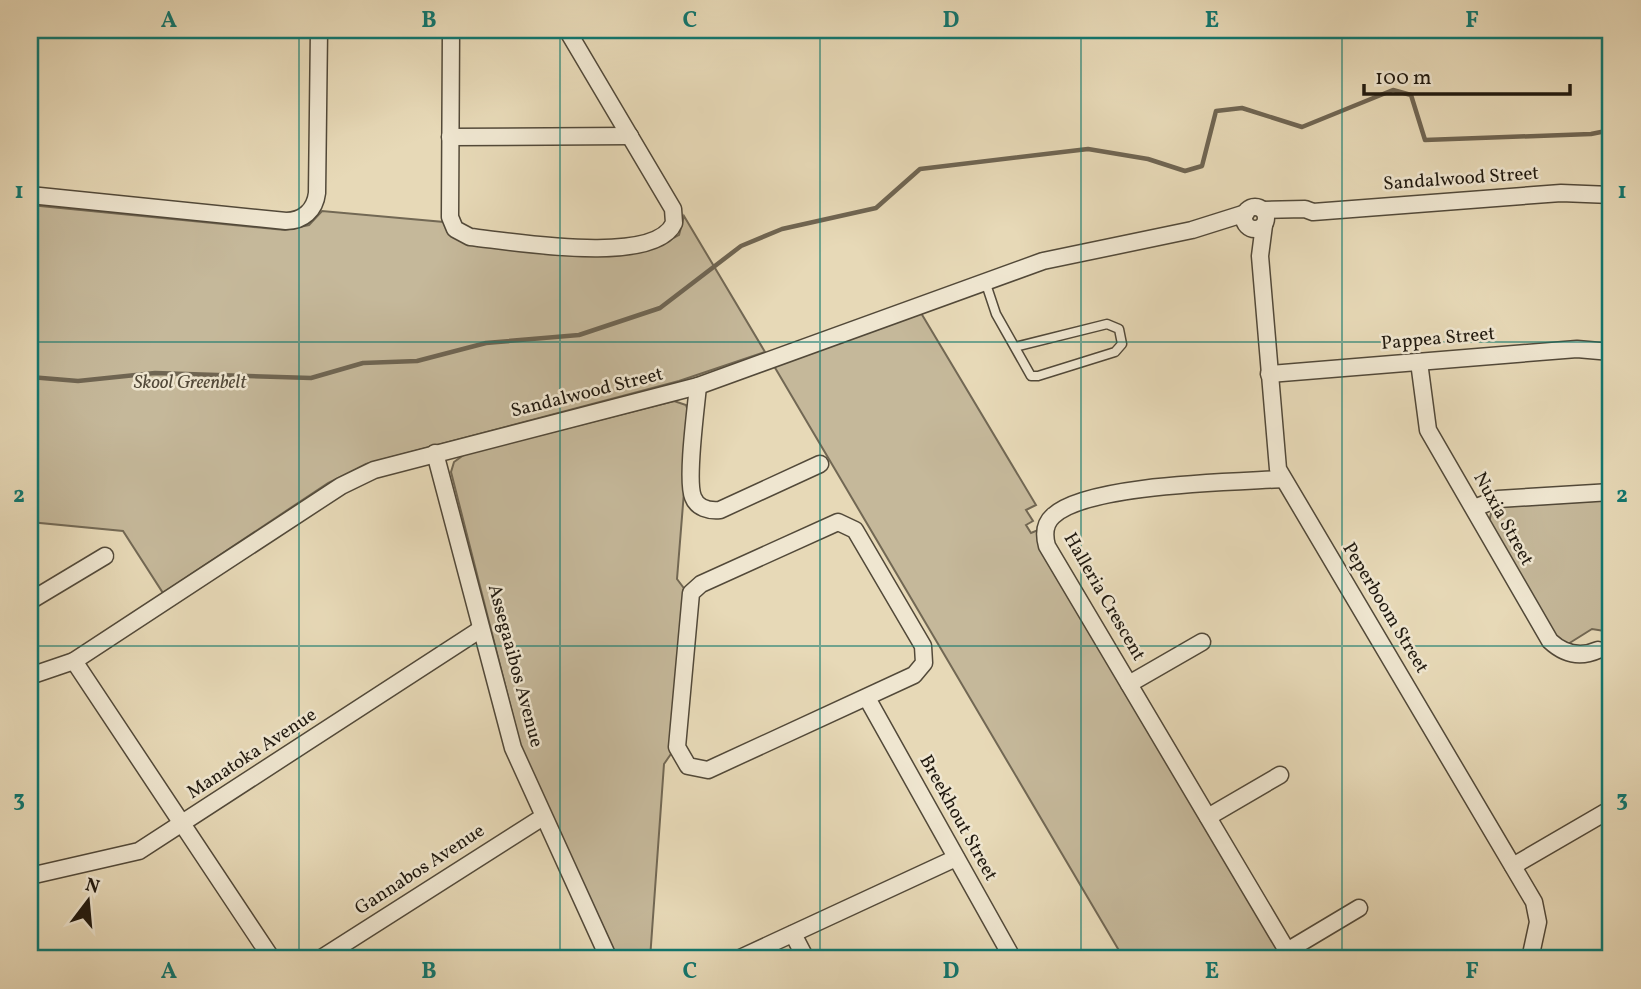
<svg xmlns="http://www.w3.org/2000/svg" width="1641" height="989" viewBox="0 0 1641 989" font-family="Vollkorn,serif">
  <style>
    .green { fill: #c5b89a; stroke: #726854; stroke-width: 2 }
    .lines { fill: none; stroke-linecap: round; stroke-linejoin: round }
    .stream { stroke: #6f6552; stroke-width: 4.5 }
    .service-casing { stroke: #524939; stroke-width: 11 }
    .minor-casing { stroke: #524939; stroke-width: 19 }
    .service { stroke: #efe6d0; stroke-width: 8 }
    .minor { stroke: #efe6d0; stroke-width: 16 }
    .grid { fill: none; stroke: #0f766e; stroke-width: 2; stroke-opacity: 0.55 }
    .labels { text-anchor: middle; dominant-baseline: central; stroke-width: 5; stroke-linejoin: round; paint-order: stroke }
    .street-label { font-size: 19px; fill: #20190f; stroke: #efe6d0 }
    .park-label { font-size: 19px; font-style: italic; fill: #524939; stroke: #efe6d0 }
    .neatline { fill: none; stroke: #0f766e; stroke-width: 2.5 }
    .grid-label { font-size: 23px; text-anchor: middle; font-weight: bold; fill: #0f766e }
  </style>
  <rect width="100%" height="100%" fill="#e7d9b7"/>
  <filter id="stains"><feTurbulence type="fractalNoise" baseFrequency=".00286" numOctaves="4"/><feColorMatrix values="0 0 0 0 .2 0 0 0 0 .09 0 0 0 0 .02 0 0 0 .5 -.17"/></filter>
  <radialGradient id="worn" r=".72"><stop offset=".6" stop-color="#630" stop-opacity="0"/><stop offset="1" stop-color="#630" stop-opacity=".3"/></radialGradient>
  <g class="green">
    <path d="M30,205L285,230L309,225L322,211L444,222L450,233C523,245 611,275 679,235L684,216L765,352L679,381L366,464L328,483L163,593L123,531L30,522Z"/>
    <polygon points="921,313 1036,505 1026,510 1033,521 1026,525 1031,533 1038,530 1284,959 1124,959 774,366"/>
    <polygon points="674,401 686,405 690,417 677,579 686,591 673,751 664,764 650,959 618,959 522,752 451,472 454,462 465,454"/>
    <polygon points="1611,500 1611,632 1592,629 1568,644 1557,640 1489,523 1491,513 1499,507"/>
  </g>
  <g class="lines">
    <polyline class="stream" points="30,377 78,381 155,373 311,378 363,363 417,361 486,343 579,335 660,308 741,246 782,229 876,208 920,169 1088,149 1148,159 1185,171 1202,166 1216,111 1242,108 1302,127 1393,90 1411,95 1425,140 1591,134 1611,130"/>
    <defs>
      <polyline id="service" points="985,281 996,314 1031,376 1038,376 1115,352 1122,344 1119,329 1107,324 1015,347"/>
      <g id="minor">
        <path d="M451,30L450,217L455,229L470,237C510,241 655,267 674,223L673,209L567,30"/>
        <polyline points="450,137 630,136"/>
        <path d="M30,195L286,221C303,221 315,210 317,193L319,30"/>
        <circle cx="1255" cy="218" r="11"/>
        <polyline points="1263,210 1305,209 1313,212 1561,193 1611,195"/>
        <polyline points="1264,225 1260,256 1278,469 1534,902 1538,922 1530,959"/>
        <path d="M1419,362L1428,430L1550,641C1564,654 1580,658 1598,650"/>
        <polyline points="1269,374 1577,349 1611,352"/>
        <path d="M698,386C696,408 686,480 693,497C697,508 709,511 720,510L820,464"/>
        <polyline points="435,453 513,748 609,959"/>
        <path d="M1283,479C1234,482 1086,484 1053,516C1044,524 1044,535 1047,546L1292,959"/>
        <polyline points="1474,508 1498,499 1611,492"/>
        <polygon points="838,522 855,530 923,646 924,663 914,675 708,770 688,766 677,747 691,593 701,584"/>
        <polyline points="30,601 105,556"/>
        <polyline points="74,661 272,959"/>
        <polyline points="30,676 74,661 341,486 374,470 698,386 1043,261 1192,230 1246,213"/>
        <polyline points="1129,684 1202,642"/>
        <polyline points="867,698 1013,959"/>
        <polyline points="1208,817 1280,775"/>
        <polyline points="1513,866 1611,809"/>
        <polyline points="30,876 139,851 481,629"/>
        <polyline points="793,934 806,959"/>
        <polyline points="1287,951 1359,908"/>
        <polyline points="320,959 543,817"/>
        <polyline points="738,959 956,858"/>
      </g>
    </defs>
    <use href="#service" class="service-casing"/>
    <use href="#minor" class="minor-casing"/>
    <use href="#service" class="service"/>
    <use href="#minor" class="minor"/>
  </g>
  <path class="grid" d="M299,30V959M560,30V959M820,30V959M1081,30V959M1342,30V959M30,342H1611M30,646H1611"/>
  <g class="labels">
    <g class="street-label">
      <text transform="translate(1461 179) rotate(-4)">Sandalwood Street</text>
      <text transform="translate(1438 339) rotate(-5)">Pappea Street</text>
      <text transform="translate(587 393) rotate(-14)">Sandalwood Street</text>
      <text transform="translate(1503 519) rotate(61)">Nuxia Street</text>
      <text transform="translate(1104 597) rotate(60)">Halleria Crescent</text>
      <text transform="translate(1385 608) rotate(59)">Peperboom Street</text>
      <text transform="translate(515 666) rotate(75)">Assegaaibos Avenue</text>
      <text transform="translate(252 754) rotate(-33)">Manatoka Avenue</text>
      <text transform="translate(958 818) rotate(61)">Breekhout Street</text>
      <text transform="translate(420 870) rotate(-33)">Gannabos Avenue</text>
    </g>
    <g class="park-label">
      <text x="190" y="383">Skool Greenbelt</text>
    </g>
  </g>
  <rect width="1641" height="989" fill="none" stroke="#e7d9b7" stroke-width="77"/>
  <g transform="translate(88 901) rotate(16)" stroke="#efe6d0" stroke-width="5" paint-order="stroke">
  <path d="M0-5L12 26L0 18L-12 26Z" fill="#20190f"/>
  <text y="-10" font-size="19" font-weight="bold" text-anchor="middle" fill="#20190f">N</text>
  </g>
  <path d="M1364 84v10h206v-10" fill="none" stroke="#20190f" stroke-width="3.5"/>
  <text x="1375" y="84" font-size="21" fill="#20190f" stroke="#efe6d0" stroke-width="5" paint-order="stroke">100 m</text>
  <rect x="38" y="38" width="1564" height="912" class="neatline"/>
  <g class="grid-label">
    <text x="169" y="27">A</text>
    <text x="429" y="27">B</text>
    <text x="690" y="27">C</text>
    <text x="951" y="27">D</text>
    <text x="1212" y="27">E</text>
    <text x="1472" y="27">F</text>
    <text x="19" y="198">1</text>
    <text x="1622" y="198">1</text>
    <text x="19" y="502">2</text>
    <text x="1622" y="502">2</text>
    <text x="19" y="806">3</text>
    <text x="1622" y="806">3</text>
    <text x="169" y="978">A</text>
    <text x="429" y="978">B</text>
    <text x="690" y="978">C</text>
    <text x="951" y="978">D</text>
    <text x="1212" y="978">E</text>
    <text x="1472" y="978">F</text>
  </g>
  <rect width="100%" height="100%" filter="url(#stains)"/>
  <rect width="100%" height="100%" fill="url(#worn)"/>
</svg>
